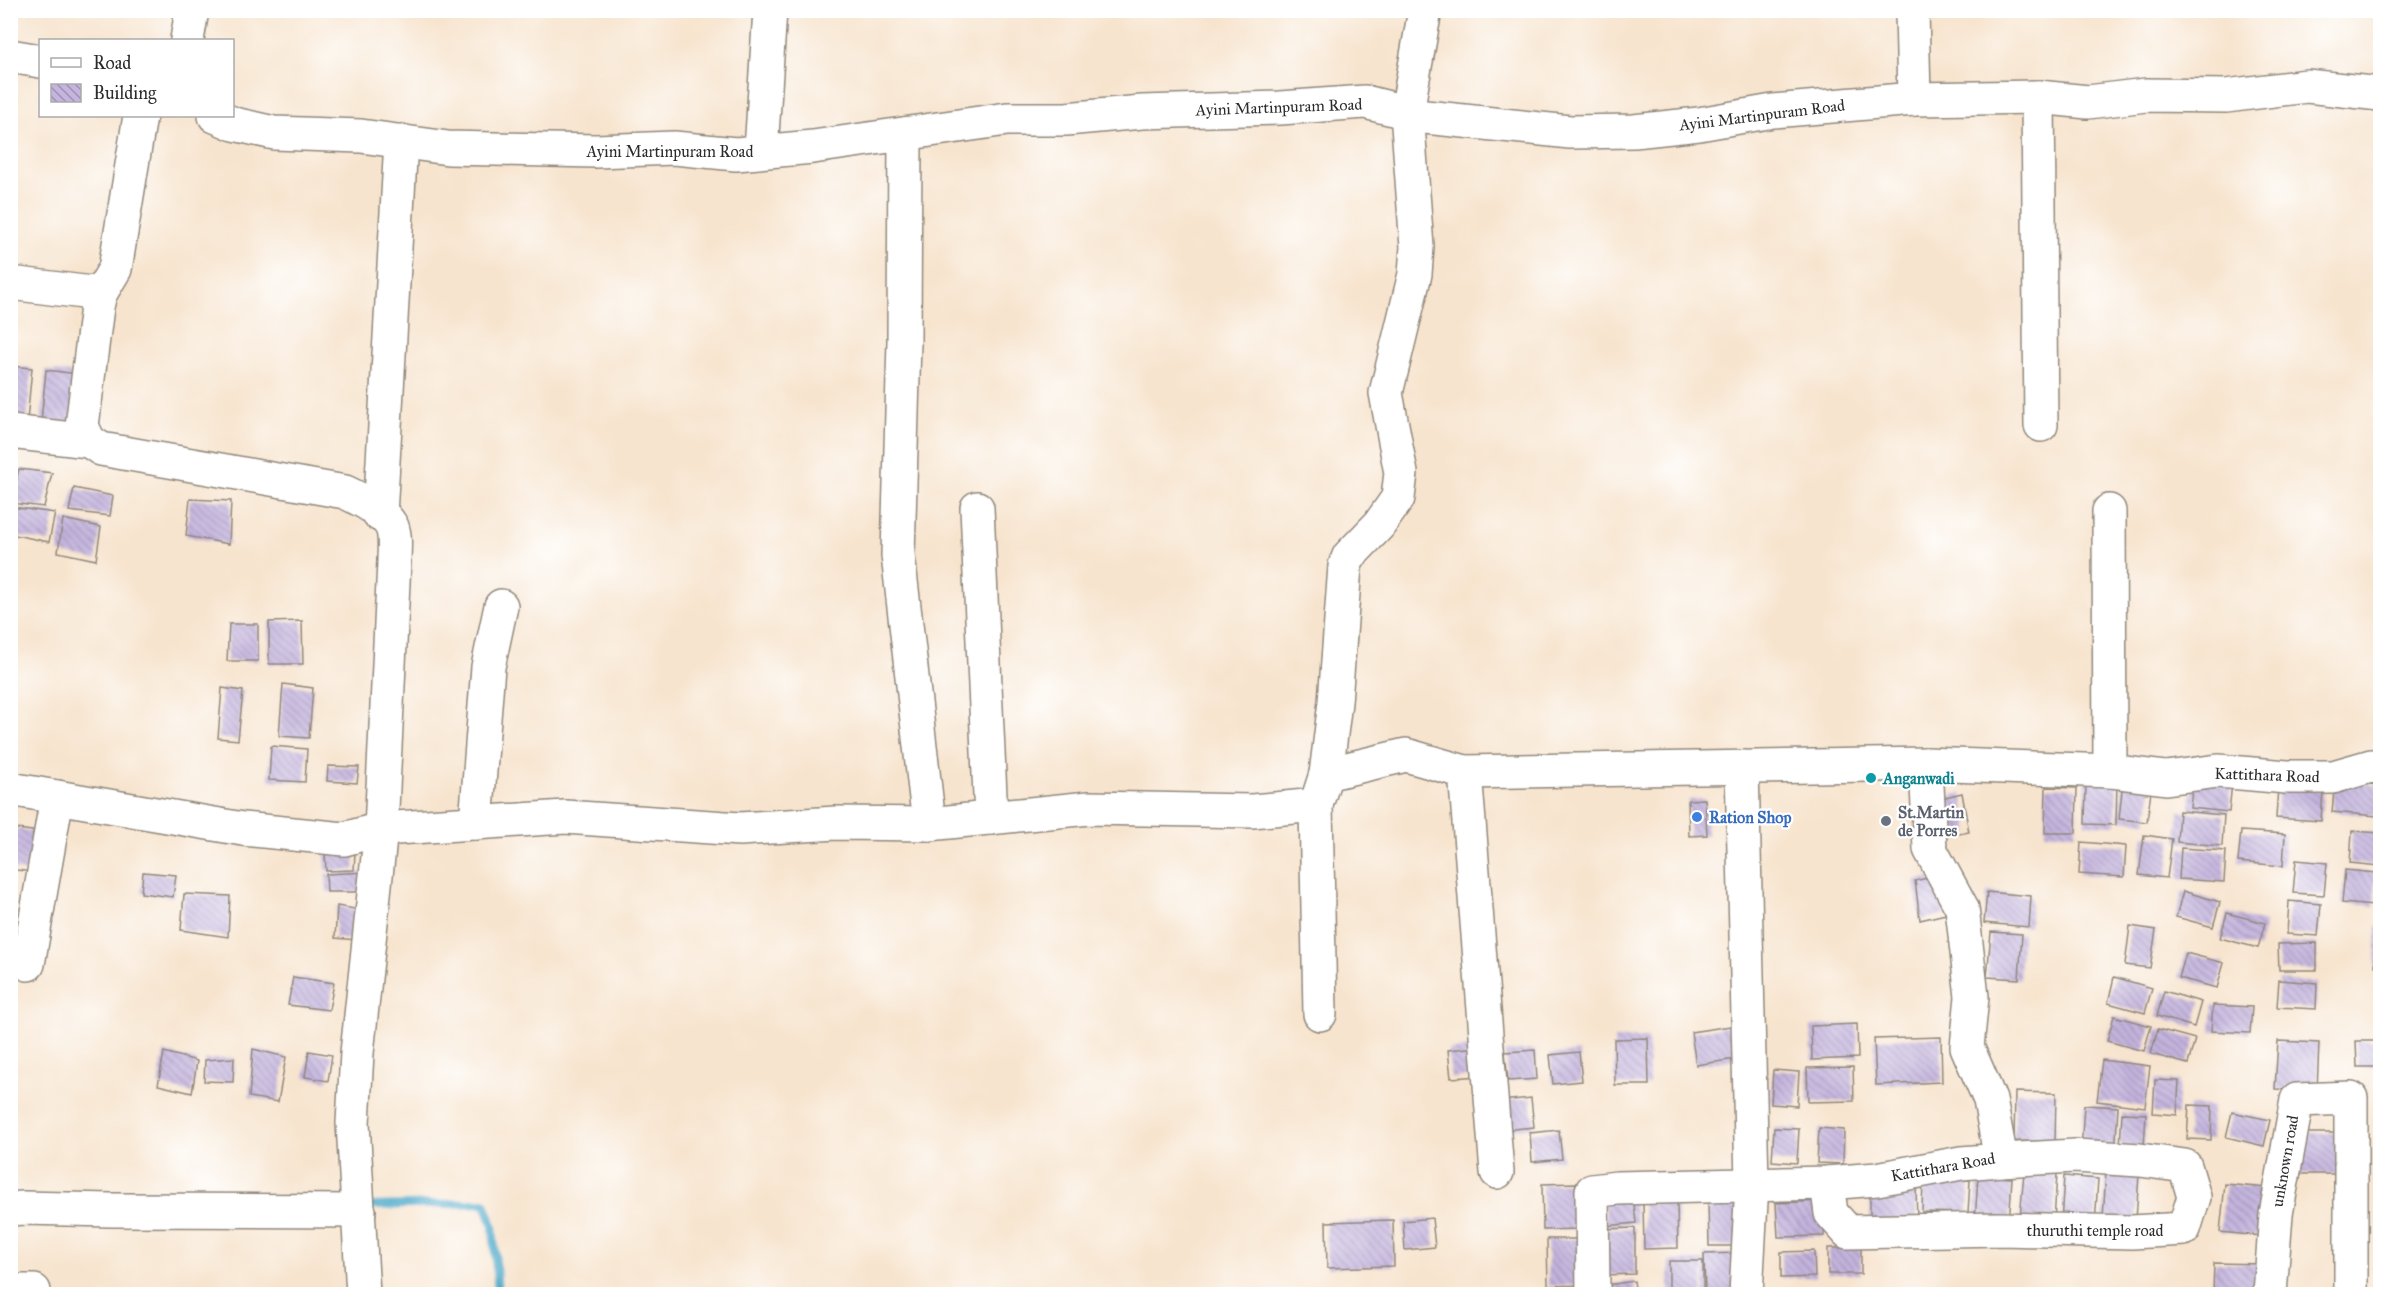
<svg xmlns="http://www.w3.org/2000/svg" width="2391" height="1305" viewBox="0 0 2391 1305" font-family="'IM FELL Great Primer',serif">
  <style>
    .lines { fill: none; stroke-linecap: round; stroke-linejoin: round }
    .stream { stroke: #49a8c8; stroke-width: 8 }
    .building { fill: url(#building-back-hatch) }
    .minor-casing { stroke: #91887c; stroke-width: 36 }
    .minor { stroke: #fff; stroke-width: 33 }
    .culture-dot { fill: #0f9aa8; stroke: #fff; stroke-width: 2 }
    .shop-dot { fill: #3f7fe0; stroke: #fff; stroke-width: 2 }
    .worship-dot { fill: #6b7280; stroke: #fff; stroke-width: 2 }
    .labels { text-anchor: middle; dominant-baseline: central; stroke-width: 4.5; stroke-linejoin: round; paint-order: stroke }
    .street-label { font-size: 16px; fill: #2b2b2b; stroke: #fff }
    .culture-label { font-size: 16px; font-weight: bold; fill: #0d838f; stroke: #fff; text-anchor: start }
    .worship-label { font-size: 16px; font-weight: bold; fill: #5b616d; stroke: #fff; text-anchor: start }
    .shop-label { font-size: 16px; font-weight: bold; fill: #366cbe; stroke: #fff; text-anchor: start }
  </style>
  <defs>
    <pattern id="building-back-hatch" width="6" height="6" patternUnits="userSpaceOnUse" patternTransform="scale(1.5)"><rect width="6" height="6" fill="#c4b4de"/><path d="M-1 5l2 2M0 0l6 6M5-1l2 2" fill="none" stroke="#9f93b4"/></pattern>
  </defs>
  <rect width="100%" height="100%" fill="#fff"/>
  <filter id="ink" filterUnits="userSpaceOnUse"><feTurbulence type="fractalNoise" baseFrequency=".0167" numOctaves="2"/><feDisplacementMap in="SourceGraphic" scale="12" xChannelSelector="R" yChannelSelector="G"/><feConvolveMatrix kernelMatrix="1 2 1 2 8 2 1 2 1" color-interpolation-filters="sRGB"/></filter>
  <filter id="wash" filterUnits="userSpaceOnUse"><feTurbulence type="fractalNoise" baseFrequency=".008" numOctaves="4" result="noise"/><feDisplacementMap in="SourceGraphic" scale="24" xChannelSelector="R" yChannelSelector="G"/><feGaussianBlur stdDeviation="1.35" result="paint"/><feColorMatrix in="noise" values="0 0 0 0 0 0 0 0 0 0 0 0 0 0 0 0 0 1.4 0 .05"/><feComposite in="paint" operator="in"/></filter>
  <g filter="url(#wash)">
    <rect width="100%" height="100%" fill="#f7e4ce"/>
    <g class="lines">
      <polyline class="stream" points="370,1206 485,1203 493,1226 498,1294"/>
    </g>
    <g id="blocks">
      <g class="building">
        <polygon points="10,366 32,368 27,421 10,420"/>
        <polygon points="46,370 78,374 71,424 41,422"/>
        <polygon points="19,469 52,473 44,507 11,503"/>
        <polygon points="74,488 113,496 110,516 69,511"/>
        <polygon points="190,499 231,501 229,544 186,536"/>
        <polygon points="11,507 55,513 49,542 10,534"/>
        <polygon points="63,519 101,527 96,560 58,552"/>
        <polygon points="302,621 303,664 269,664 269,622"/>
        <polygon points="229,624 258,624 258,661 227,661"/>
        <polygon points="283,684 313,688 309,738 279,736"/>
        <polygon points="222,688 243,691 238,740 218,738"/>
        <polygon points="271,746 307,749 305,782 269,780"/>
        <polygon points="328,766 359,767 357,783 327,781"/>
        <polygon points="2086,779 2117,780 2116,825 2085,824"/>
        <polygon points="2193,779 2232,783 2229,812 2190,808"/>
        <polygon points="2123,780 2152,783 2147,822 2119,819"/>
        <polygon points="2335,781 2380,785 2377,816 2332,812"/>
        <polygon points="2278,786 2323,790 2321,821 2276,818"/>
        <polygon points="2046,787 2077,788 2076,833 2045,833"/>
        <polygon points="1962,793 1969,832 1944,837 1937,799"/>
        <polygon points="1705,799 1707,835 1689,836 1688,800"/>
        <polygon points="2179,811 2224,815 2222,846 2177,842"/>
        <polygon points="10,828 39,832 31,872 10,869"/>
        <polygon points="2241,831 2285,834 2283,866 2238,862"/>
        <polygon points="2352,831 2380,833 2380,866 2350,863"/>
        <polygon points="2144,835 2172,839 2167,878 2139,875"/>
        <polygon points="2081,842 2126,846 2124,877 2079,874"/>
        <polygon points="2181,848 2226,851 2224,882 2179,879"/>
        <polygon points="325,853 355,853 354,870 326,871"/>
        <polygon points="2296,860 2327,863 2324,895 2293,893"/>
        <polygon points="2345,870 2376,873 2374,906 2342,903"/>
        <polygon points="143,872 176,875 173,897 141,893"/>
        <polygon points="368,872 365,892 327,892 326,874"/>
        <polygon points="1938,875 1946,914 1920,920 1915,881"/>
        <polygon points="2183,891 2220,902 2213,927 2176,917"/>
        <polygon points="1987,892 2031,896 2029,927 1984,923"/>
        <polygon points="184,894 230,896 228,937 181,930"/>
        <polygon points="2289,901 2321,904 2318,936 2287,934"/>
        <polygon points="337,906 361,910 357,940 335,938"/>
        <polygon points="2227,913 2265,923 2258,948 2220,938"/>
        <polygon points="2130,926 2156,930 2150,968 2125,965"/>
        <polygon points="2377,926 2380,926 2380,966 2375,966"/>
        <polygon points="1991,932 2022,934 2019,979 1987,977"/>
        <polygon points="2317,943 2317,970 2279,970 2278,944"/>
        <polygon points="2186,953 2224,963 2217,988 2179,978"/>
        <polygon points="293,977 334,983 329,1010 288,1005"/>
        <polygon points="2114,977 2152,988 2145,1013 2108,1003"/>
        <polygon points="2279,980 2317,983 2316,1009 2277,1007"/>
        <polygon points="2164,991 2201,1002 2194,1027 2157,1016"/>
        <polygon points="2213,1005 2252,1007 2250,1033 2211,1031"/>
        <polygon points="2114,1016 2151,1026 2144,1051 2107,1041"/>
        <polygon points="1857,1024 1858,1058 1812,1060 1811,1026"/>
        <polygon points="1737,1025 1742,1058 1696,1065 1691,1032"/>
        <polygon points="2158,1029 2195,1039 2188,1064 2151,1054"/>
        <polygon points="1941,1037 1942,1082 1876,1085 1874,1039"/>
        <polygon points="1648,1038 1649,1085 1615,1085 1614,1039"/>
        <polygon points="2278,1041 2319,1043 2317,1091 2275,1089"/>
        <polygon points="2356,1041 2380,1041 2380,1067 2357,1067"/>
        <polygon points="1478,1047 1481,1076 1451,1078 1448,1050"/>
        <polygon points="253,1049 286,1057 278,1102 249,1097"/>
        <polygon points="1535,1050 1537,1079 1508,1081 1505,1052"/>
        <polygon points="309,1051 332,1055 328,1081 305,1077"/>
        <polygon points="164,1052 197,1061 192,1093 158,1085"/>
        <polygon points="1579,1052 1582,1081 1553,1084 1550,1055"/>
        <polygon points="234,1058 233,1082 204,1081 205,1060"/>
        <polygon points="2102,1060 2150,1066 2145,1107 2097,1101"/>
        <polygon points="1853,1067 1854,1101 1808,1102 1807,1068"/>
        <polygon points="1773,1070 1799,1072 1797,1106 1771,1104"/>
        <polygon points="2155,1080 2179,1081 2177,1115 2153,1113"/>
        <polygon points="2015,1092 2056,1093 2055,1142 2014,1141"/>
        <polygon points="1531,1098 1534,1127 1504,1130 1501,1101"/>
        <polygon points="2084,1105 2118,1107 2115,1154 2081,1151"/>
        <polygon points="2189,1105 2212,1106 2211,1140 2187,1139"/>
        <polygon points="2232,1112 2270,1120 2264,1146 2226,1137"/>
        <polygon points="2122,1113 2146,1114 2144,1147 2120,1146"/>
        <polygon points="1774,1128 1799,1129 1797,1163 1772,1161"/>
        <polygon points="1819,1128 1844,1130 1843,1164 1817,1163"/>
        <polygon points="1559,1130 1562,1159 1532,1162 1530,1133"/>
        <polygon points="2298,1133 2346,1133 2345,1174 2297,1174"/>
        <polygon points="2024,1172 2057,1174 2054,1221 2020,1218"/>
        <polygon points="2106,1172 2139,1174 2136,1220 2103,1218"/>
        <polygon points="1978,1176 2012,1178 2009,1225 1975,1222"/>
        <polygon points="2064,1176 2098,1179 2095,1225 2061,1223"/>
        <polygon points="1923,1178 1970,1180 1968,1213 1922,1212"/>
        <polygon points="1576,1183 1577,1229 1543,1230 1542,1184"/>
        <polygon points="2225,1184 2266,1188 2261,1236 2220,1232"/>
        <polygon points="1870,1187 1916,1187 1917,1221 1870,1221"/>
        <polygon points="1633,1194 1636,1223 1606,1226 1603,1197"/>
        <polygon points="1742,1199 1743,1246 1709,1246 1708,1200"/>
        <polygon points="1823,1201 1824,1236 1778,1237 1776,1203"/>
        <polygon points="1677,1202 1678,1248 1644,1249 1643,1203"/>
        <polygon points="1432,1218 1435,1247 1405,1250 1403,1221"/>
        <polygon points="1393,1220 1394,1266 1327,1268 1326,1222"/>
        <polygon points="1635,1228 1635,1274 1602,1275 1601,1229"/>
        <polygon points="1547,1239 1581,1239 1582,1285 1548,1286"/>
        <rect x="1828" y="1248" width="33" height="26"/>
        <polygon points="1814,1251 1815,1277 1781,1278 1781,1252"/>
        <polygon points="1739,1253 1739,1294 1705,1294 1704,1254"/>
        <rect x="1669" y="1261" width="34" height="33"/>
        <polygon points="2214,1263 2262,1264 2262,1294 2213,1294"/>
        <polygon points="1634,1281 1636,1294 1601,1294 1600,1286"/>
      </g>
    </g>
  </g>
  <g filter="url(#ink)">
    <use href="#blocks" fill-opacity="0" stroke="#91887c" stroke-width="1.5"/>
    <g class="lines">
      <defs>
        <g id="minor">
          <polyline points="1912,10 1914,99"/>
          <polyline points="187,40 192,10"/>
          <polyline points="10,56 40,61"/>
          <polyline points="2038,97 2041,425"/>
          <path d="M140,116L115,269L100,294L97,307L82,426L89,441L101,449L345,492C360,499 384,511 392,527C396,537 394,551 394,562L381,829L357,1053L353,1123L363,1294"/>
          <polyline points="215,116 234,124 274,133 361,136 448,148 596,151 674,148 736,154 813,147 1007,119 1066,119 1142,112 1280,108 1365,102 1425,117 1570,132 1634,131 1699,124 1773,111 1914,99 2038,97 2088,102 2146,95 2226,96 2307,86 2380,94"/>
          <polyline points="905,134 904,341 898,555 929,824"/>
          <polyline points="761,151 770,10"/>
          <polyline points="10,283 100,294"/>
          <polyline points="10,432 89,441"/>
          <polyline points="977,508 991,818"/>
          <polyline points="2109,511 2110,771"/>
          <polyline points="380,515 401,141"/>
          <polyline points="1742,767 1752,1183 1746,1294"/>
          <polyline points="1465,772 1497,1172"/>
          <polyline points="1326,774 1335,702 1345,566 1349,556 1379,525 1398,498 1401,473 1386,393 1415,274 1417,247 1407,112 1425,10"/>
          <polyline points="10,789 243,829 344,839 381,829 565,817 740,829 836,823 929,824 1089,808 1252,811 1316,805 1326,774 1406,755 1465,772 1926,764"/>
          <polyline points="1316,805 1320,1014"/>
          <polyline points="476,823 488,667 501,606"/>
          <polyline points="28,964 57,797"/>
          <polyline points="1827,1183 1831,1213 1848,1232 2000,1229 2132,1232 2184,1229 2194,1197 2185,1166 2140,1160 2075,1156 2001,1160"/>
          <polyline points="10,1209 23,1208 111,1210 359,1211"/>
          <polyline points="10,1291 34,1291"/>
          <polyline points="1593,1294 1592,1191 1617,1188 1827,1183 1877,1179 1961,1163 2001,1160 1990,1100 1967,1047 1972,997 1962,908 1930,849 1926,764 2110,771 2166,778 2218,771 2287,777 2333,777 2371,766 2380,767"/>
          <polyline points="2270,1294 2276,1214 2297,1100 2351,1098 2351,1294"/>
        </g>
      </defs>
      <use href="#minor" class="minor-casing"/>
      <use href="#minor" class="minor"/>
    </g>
  </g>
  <circle class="culture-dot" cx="1871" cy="778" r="6"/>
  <circle class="shop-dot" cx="1697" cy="817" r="6"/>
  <circle class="worship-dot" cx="1886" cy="821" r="6"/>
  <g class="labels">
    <g class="street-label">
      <text transform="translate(1279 107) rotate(-2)">Ayini Martinpuram Road</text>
      <text transform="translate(1762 115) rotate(-7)">Ayini Martinpuram Road</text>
      <text x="670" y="151">Ayini Martinpuram Road</text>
      <text transform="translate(2267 775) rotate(2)">Kattithara Road</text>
      <text transform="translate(2285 1161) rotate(-80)">unknown road</text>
      <text transform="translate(1943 1167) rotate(-10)">Kattithara Road</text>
      <text x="2095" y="1230">thuruthi temple road</text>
    </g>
    <g class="culture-label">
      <text x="1883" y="778">Anganwadi</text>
    </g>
    <g class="worship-label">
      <text x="1898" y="812">St.Martin<tspan x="1898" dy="18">de Porres</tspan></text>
    </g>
    <g class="shop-label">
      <text x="1709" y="817">Ration Shop</text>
    </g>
  </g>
  <rect width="2391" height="1305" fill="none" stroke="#fff" stroke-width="36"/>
  <rect x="39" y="39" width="195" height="78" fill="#ffffff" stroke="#aaaaaa" stroke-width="1.5"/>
  <rect x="51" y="58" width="30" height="9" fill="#ffffff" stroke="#aaaaaa" stroke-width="1.5"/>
  <text x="93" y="69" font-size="18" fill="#2b2b2b">Road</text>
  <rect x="51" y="84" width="30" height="18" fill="url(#building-back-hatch)" stroke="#aaaaaa" stroke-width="1.5"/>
  <text x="93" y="99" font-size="18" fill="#2b2b2b">Building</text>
</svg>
